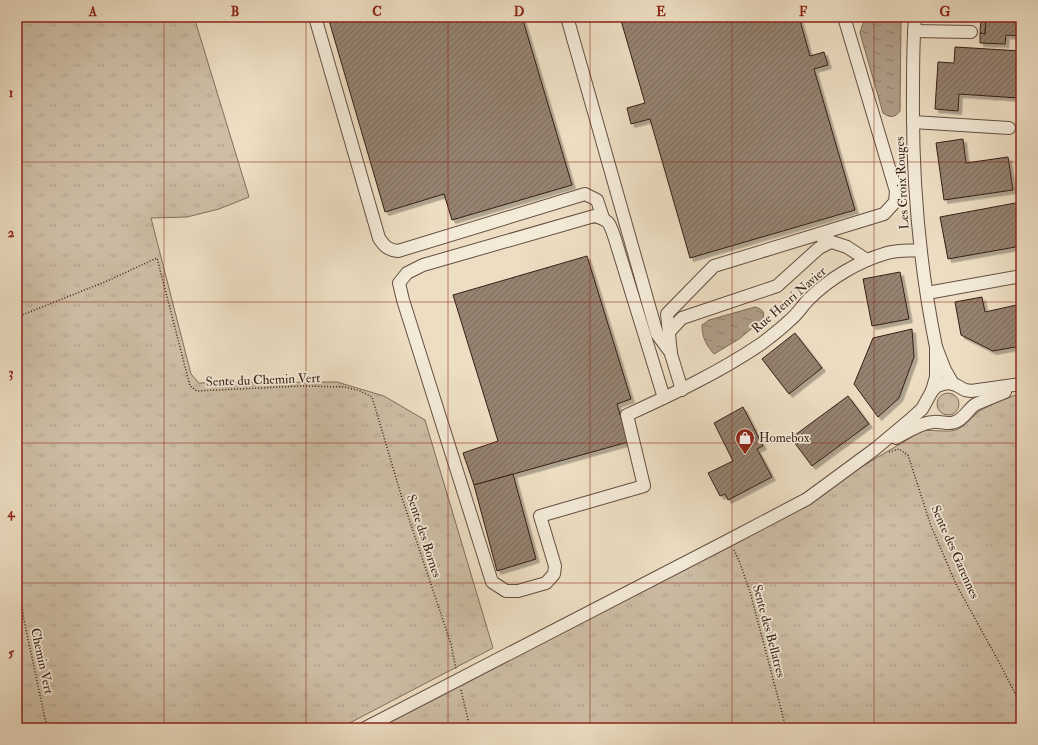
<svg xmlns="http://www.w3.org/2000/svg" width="1038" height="745" viewBox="0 0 1038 745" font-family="'IM FELL Double Pica',serif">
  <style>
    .grass { fill: url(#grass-tufts); stroke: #826e5e }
    .water { fill: url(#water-ripples); stroke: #7f6b5a }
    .building { fill: url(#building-hatch); stroke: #361f16; filter: url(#shadow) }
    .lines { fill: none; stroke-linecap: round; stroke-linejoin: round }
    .minor-casing { stroke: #644f41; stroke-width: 14 }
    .path { stroke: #361f16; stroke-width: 1.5; stroke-dasharray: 1 2; stroke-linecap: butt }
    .minor { stroke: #f3ead8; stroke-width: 12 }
    .grid { fill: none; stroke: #8f2418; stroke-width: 1; stroke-opacity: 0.55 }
    .labels { text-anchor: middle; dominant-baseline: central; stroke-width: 3.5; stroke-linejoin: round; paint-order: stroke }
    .street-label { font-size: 13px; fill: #361f16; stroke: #f3ead8 }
    .poi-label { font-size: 13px; fill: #361f16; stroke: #f3ead8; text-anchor: start }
    .neatline { fill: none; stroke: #8f2418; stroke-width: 1.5 }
    .grid-label { font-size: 13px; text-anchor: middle; font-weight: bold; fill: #8f2418 }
  </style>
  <defs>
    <pattern id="grass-tufts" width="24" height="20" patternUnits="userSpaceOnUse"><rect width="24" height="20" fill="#cebea6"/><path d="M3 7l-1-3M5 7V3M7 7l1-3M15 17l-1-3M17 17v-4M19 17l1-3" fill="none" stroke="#b2a38e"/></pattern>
    <pattern id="water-ripples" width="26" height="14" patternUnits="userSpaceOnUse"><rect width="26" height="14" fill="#af9d88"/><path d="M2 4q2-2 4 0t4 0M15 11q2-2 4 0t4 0" fill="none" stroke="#8f7f6e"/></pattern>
    <pattern id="building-hatch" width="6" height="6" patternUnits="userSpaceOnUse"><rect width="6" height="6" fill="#958270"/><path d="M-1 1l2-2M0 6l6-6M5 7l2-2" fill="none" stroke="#7a6a5b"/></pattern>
    <filter id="shadow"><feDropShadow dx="3.5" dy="3.5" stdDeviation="0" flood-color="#0004"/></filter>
  </defs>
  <rect width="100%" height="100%" fill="#eddec3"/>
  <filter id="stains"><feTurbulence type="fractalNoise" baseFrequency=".005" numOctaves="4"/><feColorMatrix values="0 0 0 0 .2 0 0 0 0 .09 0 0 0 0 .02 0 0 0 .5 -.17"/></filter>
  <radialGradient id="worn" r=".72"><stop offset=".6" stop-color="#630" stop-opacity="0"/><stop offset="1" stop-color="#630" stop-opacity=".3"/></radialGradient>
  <g class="grass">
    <polygon points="17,17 194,17 249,197 219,209 187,217 151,218 191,374 199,383 337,382 384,396 425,420 493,648 340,728 17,728"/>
    <circle cx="948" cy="404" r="11"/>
    <path d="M1021,393V728H365L807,499L922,431C933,429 945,433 956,430C967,426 973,414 983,409C995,402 1009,398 1021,393Z"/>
  </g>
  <g class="water">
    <path d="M875,17H899L901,21L900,111C895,118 890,118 883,113L860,33C863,22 863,20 875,17Z"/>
    <path d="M755,307C763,309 766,313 762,320L739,339L714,354C706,345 702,337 702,325L709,320Z"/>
  </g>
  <g class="building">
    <polygon points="328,17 522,17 572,185 452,220 444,194 385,212"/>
    <polygon points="620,17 799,17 810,56 824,52 828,65 814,69 855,210 690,258 650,119 631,124 627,108 645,103"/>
    <polygon points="981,17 986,17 985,34 980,33"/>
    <polygon points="986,17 1021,17 1021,36 1006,35 1005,44 980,43 980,33 985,34"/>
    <polygon points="955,47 1021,51 1018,98 959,94 958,111 935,109 938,62 954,63"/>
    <polygon points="963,139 966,163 1008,157 1013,190 944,200 936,143"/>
    <polygon points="1021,202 1021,246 948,259 940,217"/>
    <polygon points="587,256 631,399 617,404 628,442 474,485 463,453 498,441 453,295"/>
    <polygon points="900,272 909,319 872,326 863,279"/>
    <polygon points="982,297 985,312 1021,304 1021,346 993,351 961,335 955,302"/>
    <polygon points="912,329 914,357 899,398 878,417 854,384 873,338"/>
    <polygon points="795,333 822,368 789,394 762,359"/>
    <polygon points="848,396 869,424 812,466 791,438"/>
    <polygon points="743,407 763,446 757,449 772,477 728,500 725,494 720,496 708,473 733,461 714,423"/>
    <polygon points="513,474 536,559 497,571 474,485"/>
  </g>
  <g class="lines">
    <defs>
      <g id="minor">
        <path d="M315,17L379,238C384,246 388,250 398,251L585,194L597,200L603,218"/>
        <polyline points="567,17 657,334 671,353"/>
        <path d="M915,17C913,42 913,68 913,93C912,178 919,263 936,347"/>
        <polyline points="914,31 971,32"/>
        <polyline points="913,122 1009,128"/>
        <polyline points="823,239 847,247 867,260"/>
        <polyline points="927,293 1021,276"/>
        <polyline points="669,332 682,318 777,286 819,248 831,242"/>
        <polyline points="682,390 671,354 667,314 714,266 884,214 895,202 896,191 844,17"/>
        <polyline points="932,391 936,377 936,347 945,370 953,384"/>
        <path d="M664,398L615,239C610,224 610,220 594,216L423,265L407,273L399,283L403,300L492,582L506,591H518L546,583L554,574L555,566L540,516L644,486L627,415C673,394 718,373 761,344C770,337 781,329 789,321C797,315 802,306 809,299C830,278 859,261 887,253C897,250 910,251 920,250"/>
        <path d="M896,438C907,432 920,423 933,422C941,421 948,425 955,422C964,419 968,409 976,404L1005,392"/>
        <polyline points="365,728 729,540 807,499 875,449 912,418 922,409 932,391 937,386 943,384 950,383 956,385 965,390 971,391 1021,384"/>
      </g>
    </defs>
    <use href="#minor" class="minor-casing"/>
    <g class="path">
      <polyline points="17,317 107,281 157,258 190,386 197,391 302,386 345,387 360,391 372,397 402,498 451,644 456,669"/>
      <polyline points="889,452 899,449 908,455 931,526 956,584 1000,664 1021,705"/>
      <polyline points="734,550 740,563 750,592 786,728"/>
      <polyline points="17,574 24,620 47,728"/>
      <polyline points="17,620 21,618"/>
      <polyline points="461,690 470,728"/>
      <polyline points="1018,728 1021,727"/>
    </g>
    <use href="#minor" class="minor"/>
  </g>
  <path class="grid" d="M164,17V728M306,17V728M448,17V728M590,17V728M732,17V728M874,17V728M17,162H1021M17,302H1021M17,443H1021M17,583H1021"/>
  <defs>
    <symbol id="shop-pin" viewBox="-11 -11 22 30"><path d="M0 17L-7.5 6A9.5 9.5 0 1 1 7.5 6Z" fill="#8f2418" stroke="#f3ead8"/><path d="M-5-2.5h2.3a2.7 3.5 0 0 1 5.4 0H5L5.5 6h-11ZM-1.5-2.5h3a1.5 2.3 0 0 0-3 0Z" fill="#fff"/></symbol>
  </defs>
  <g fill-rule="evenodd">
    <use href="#shop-pin" x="734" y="427" width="22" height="30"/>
  </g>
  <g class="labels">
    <g class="street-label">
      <text transform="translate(902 183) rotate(-93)">Les Croix Rouges</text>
      <text transform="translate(789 300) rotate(-41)">Rue Henri Navier</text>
      <text transform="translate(263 380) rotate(-2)">Sente du Chemin Vert</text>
      <text transform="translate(424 536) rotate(72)">Sente des Bornes</text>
      <text transform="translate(955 552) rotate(66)">Sente des Garennes</text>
      <text transform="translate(769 631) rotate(75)">Sente des Bellatres</text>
      <text transform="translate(42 661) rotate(78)">Chemin Vert</text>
    </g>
    <g class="poi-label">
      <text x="759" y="438">Homebox</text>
    </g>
  </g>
  <rect width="1038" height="745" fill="none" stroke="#eddec3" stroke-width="44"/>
  <rect x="22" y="22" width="994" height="701" class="neatline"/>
  <g class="grid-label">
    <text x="93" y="16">A</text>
    <text x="235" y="16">B</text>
    <text x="377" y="16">C</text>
    <text x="519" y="16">D</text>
    <text x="661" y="16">E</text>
    <text x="803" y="16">F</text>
    <text x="945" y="16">G</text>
    <text x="11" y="97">1</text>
    <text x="11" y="237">2</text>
    <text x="11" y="377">3</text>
    <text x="11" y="517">4</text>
    <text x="11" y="657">5</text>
  </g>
  <rect width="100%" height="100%" filter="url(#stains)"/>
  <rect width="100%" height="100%" fill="url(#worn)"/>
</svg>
